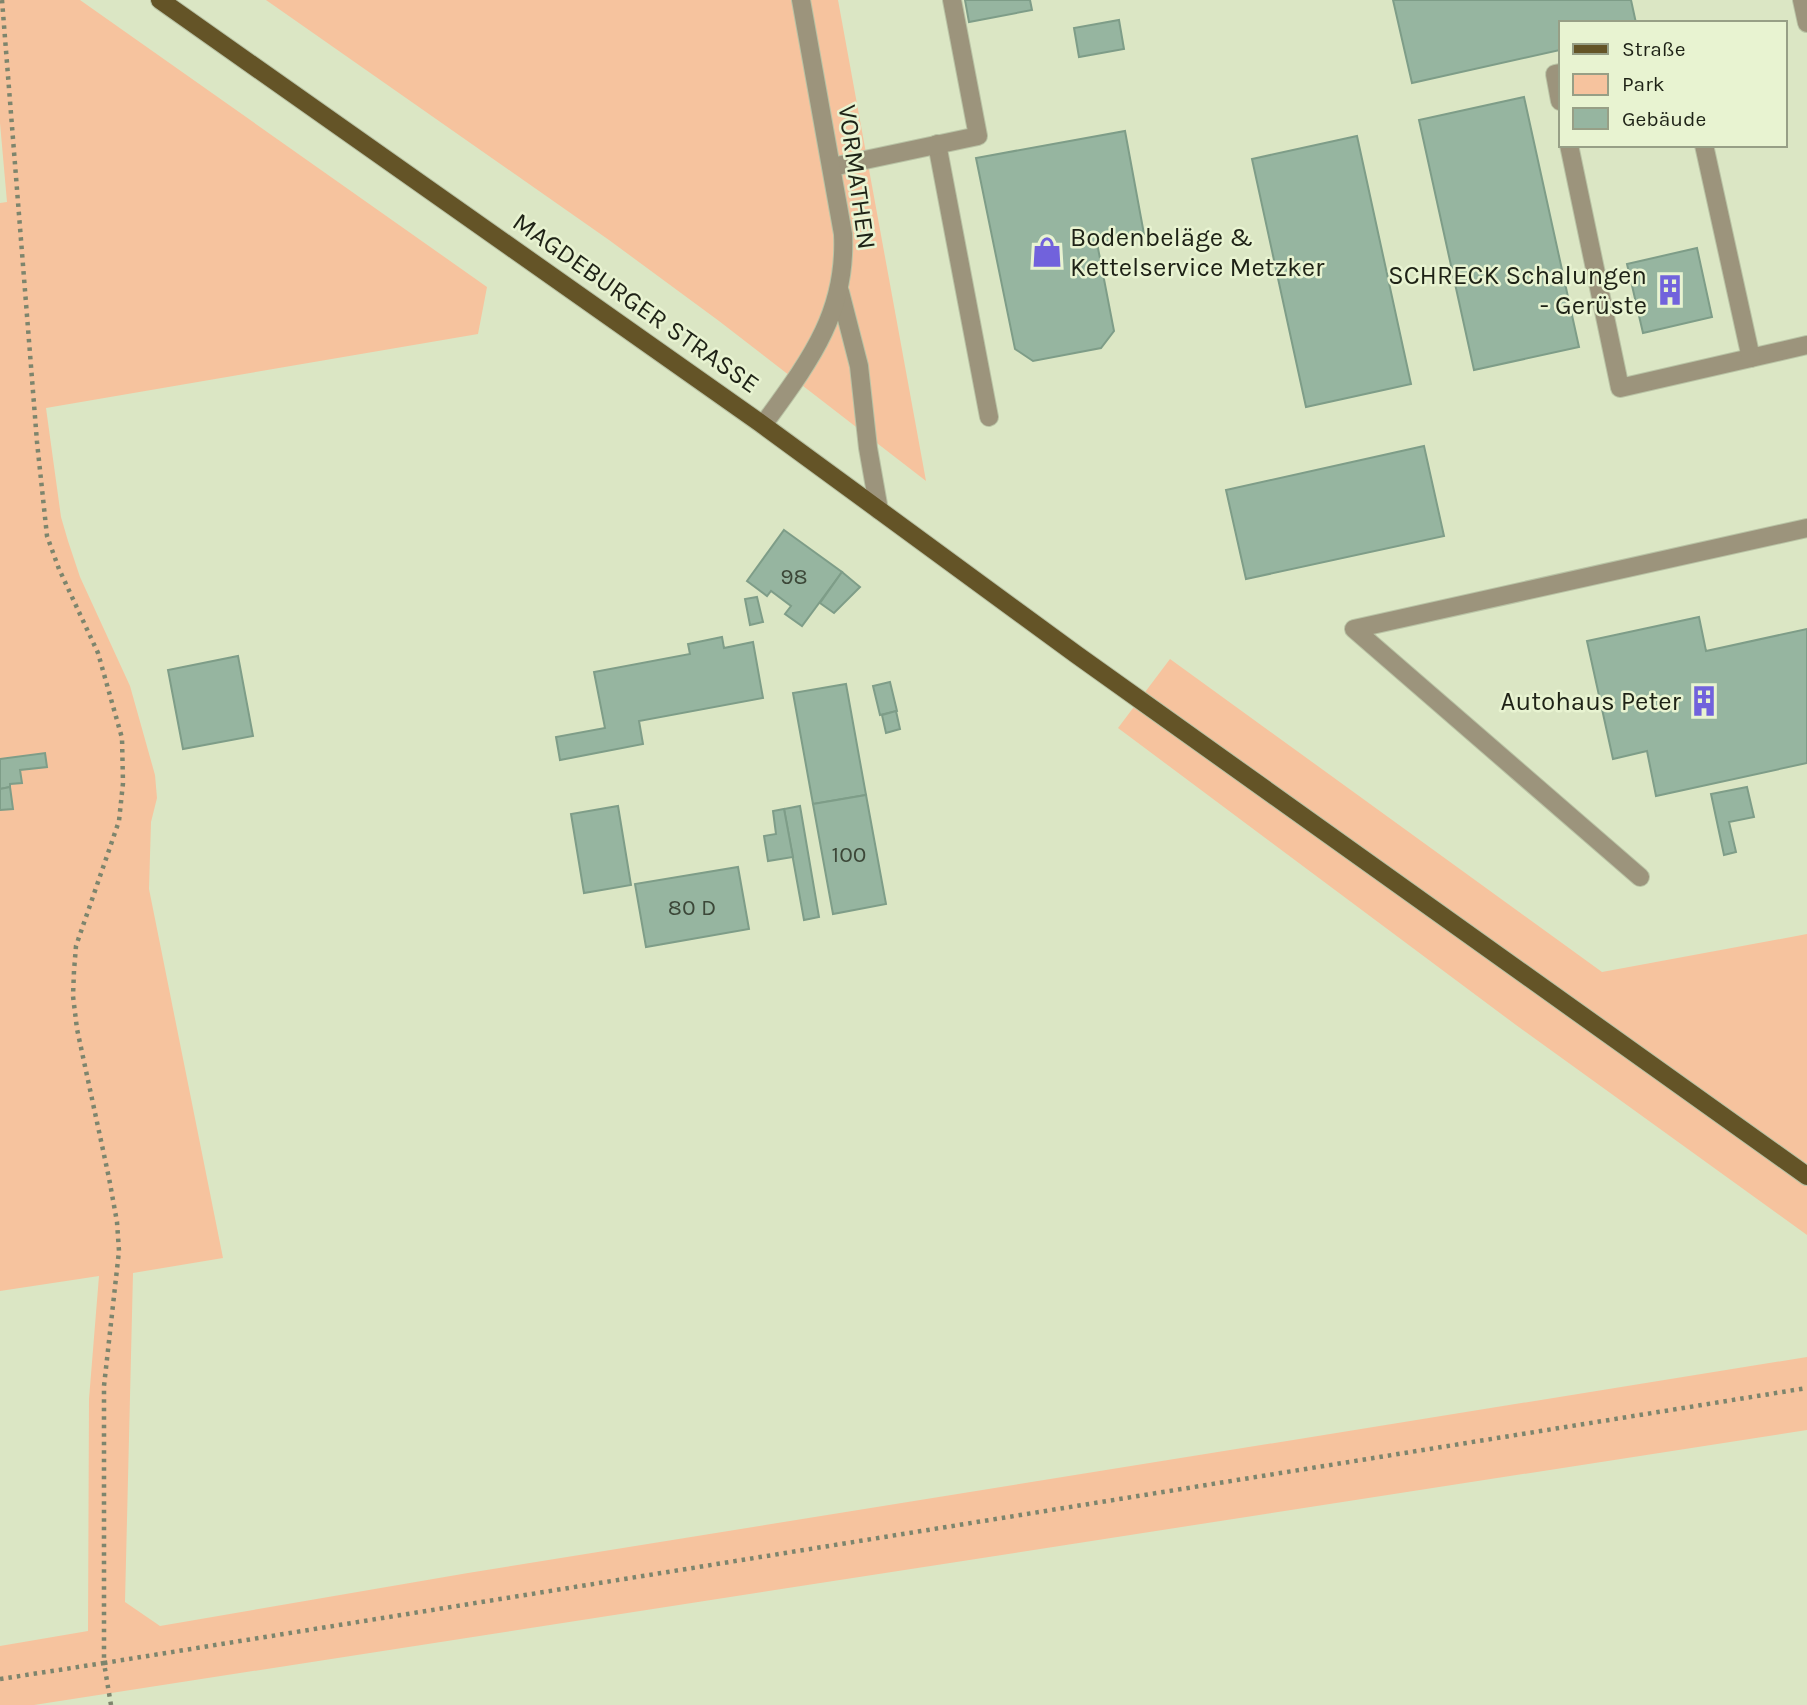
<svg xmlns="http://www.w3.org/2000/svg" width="1807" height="1705" viewBox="0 0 1807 1705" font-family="Karla,sans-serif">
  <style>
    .green { fill: #f6c39e }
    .building { fill: #96b5a0; stroke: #7e9d88; stroke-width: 2 }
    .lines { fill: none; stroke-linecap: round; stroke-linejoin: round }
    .lane-casing { stroke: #b9c3a5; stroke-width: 20 }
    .street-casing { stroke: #b9c3a5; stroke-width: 20 }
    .primary-casing { stroke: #b9c3a5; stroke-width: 20 }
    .path { stroke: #7d856d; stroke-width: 4.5; stroke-dasharray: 3.5 5; stroke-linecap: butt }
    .lane { stroke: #9c947c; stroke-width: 18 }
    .street { stroke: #9c947c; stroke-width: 18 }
    .primary { stroke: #645427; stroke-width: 18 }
    .labels { text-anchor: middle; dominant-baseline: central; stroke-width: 5; stroke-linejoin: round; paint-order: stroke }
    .number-label { font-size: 23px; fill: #3c4738 }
    .street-label { font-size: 26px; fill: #1e2216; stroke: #e8f3d1 }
    .poi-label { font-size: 26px; fill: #1e2216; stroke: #e8f3d1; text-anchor: end }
  </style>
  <rect width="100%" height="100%" fill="#dbe6c4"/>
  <g class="green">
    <polygon points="0,0 80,0 487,287 478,334 46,408 61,517 68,541 80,577 130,686 155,775 157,798 151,822 149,889 223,1258 133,1273 125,1602 160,1626 468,1573 1807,1357 1807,1430 34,1705 0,1705 0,1646 88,1631 89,1399 99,1276 0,1291 0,203 7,202 0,123"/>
    <polygon points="266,0 838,0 926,481 719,321 609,240"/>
    <polygon points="1170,659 1602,972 1807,934 1807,1235 1516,1025 1118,728"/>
  </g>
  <g class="building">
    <polygon points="965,0 1030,0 1032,10 969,22"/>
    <polygon points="1393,0 1631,0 1636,23 1560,23 1560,50 1412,83"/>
    <polygon points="1119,20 1124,49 1079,57 1074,28"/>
    <polygon points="1524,97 1579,347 1474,370 1419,120"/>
    <polygon points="1125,131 1144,234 1097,243 1114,331 1101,348 1033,361 1015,349 976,158"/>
    <polygon points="1357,136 1411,384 1306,407 1252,159"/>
    <polygon points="1697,248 1712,317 1643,333 1627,264"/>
    <polygon points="1424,446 1444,536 1246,579 1226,490"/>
    <polygon points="784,530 842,572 802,626 785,614 791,606 771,591 767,596 747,581"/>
    <polygon points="842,572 860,587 834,613 820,603"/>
    <polygon points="757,597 763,622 750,625 745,599"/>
    <polygon points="1699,617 1706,651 1807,629 1807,763 1656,796 1647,751 1613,759 1587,641"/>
    <polygon points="722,637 724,648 753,642 763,698 639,721 643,744 560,760 556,737 605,728 594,672 690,654 688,644"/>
    <polygon points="238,656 253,736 183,749 168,670"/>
    <polygon points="890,682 897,711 880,715 873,686"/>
    <polygon points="846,684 866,795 813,804 793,693"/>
    <polygon points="896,711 900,729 886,733 882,715"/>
    <polygon points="45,753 47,767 20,770 22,783 10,784 10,787 0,789 0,759"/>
    <polygon points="10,787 13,809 0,810 0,789"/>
    <polygon points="1747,787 1754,817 1729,822 1736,852 1724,855 1711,794"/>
    <polygon points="866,795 886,904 833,914 813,804"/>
    <polygon points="618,806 631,885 584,893 571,814"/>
    <polygon points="800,806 819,917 804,920 784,809"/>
    <polygon points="784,809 793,857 768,861 764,836 776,834 773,811"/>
    <polygon points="738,867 749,929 646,947 635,884"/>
  </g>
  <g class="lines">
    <defs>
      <g id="lane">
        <polyline points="1560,73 1555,74 1560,101"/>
        <polyline points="937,144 989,417"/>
        <polyline points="1569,145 1620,388 1807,345"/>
        <polyline points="1704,145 1751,358"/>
        <polyline points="832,167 978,136 952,0"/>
        <polyline points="1640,877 1354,629 1807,528"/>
      </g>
      <g id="street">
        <polyline points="1802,0 1807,23"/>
        <polyline points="840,292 859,366 868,448 879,510"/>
        <path d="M763,425C808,363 847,314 843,234L801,0"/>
      </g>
      <polyline id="primary" points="160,0 763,425 1077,655 1807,1176"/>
    </defs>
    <use href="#lane" class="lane-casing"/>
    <use href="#street" class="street-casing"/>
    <use href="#primary" class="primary-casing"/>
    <g class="path">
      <polyline points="0,1679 104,1663 104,1386 119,1251 117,1222 109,1178 77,1029 73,996 74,971 76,946 119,821 123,783 122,738 98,653 59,569 47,536 37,442 2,0"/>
      <polyline points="111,1705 104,1663 1807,1388"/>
    </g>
    <use href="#lane" class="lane"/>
    <use href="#street" class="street"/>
    <use href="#primary" class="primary"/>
  </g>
  <defs>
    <symbol id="shop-bare" viewBox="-9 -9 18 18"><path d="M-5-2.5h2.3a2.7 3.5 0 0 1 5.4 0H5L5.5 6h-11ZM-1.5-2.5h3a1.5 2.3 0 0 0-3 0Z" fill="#7162dc" stroke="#e8f3d1" stroke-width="2.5" paint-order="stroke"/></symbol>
    <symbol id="building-bare" viewBox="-9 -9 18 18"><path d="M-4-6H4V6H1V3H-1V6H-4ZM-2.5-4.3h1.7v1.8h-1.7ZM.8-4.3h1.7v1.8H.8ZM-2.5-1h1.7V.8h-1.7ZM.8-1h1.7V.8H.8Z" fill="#7162dc" stroke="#e8f3d1" stroke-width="2.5" paint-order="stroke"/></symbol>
  </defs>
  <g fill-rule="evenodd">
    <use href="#shop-bare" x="1025" y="230" width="44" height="44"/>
    <use href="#building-bare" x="1648" y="268" width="44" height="44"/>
    <use href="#building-bare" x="1682" y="679" width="44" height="44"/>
  </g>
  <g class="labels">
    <g class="number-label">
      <text x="794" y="576">98</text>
      <text x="849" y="854">100</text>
      <text x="692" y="907">80 D</text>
    </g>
    <g class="street-label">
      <text transform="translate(857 177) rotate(82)">VORMATHEN</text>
      <text transform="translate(636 303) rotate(35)">MAGDEBURGER STRASSE</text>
    </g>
    <g class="poi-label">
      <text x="1070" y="237" text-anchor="start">Bodenbeläge &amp;<tspan x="1070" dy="30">Kettelservice Metzker</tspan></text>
      <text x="1647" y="275">SCHRECK Schalungen<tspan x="1647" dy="30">- Gerüste</tspan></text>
      <text x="1681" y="701">Autohaus Peter</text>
    </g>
  </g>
  <rect x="1559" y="21" width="228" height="126" fill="#e8f3d1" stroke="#979f86" stroke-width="2"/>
  <rect x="1573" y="44" width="35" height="10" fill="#645427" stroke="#979f86" stroke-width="2"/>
  <text x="1622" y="56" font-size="21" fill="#1e2216">Straße</text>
  <rect x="1573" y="74" width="35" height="21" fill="#f6c39e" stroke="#979f86" stroke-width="2"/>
  <text x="1622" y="91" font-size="21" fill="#1e2216">Park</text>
  <rect x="1573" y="108" width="35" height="21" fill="#96b5a0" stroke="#979f86" stroke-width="2"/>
  <text x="1622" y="126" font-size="21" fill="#1e2216">Gebäude</text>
</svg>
